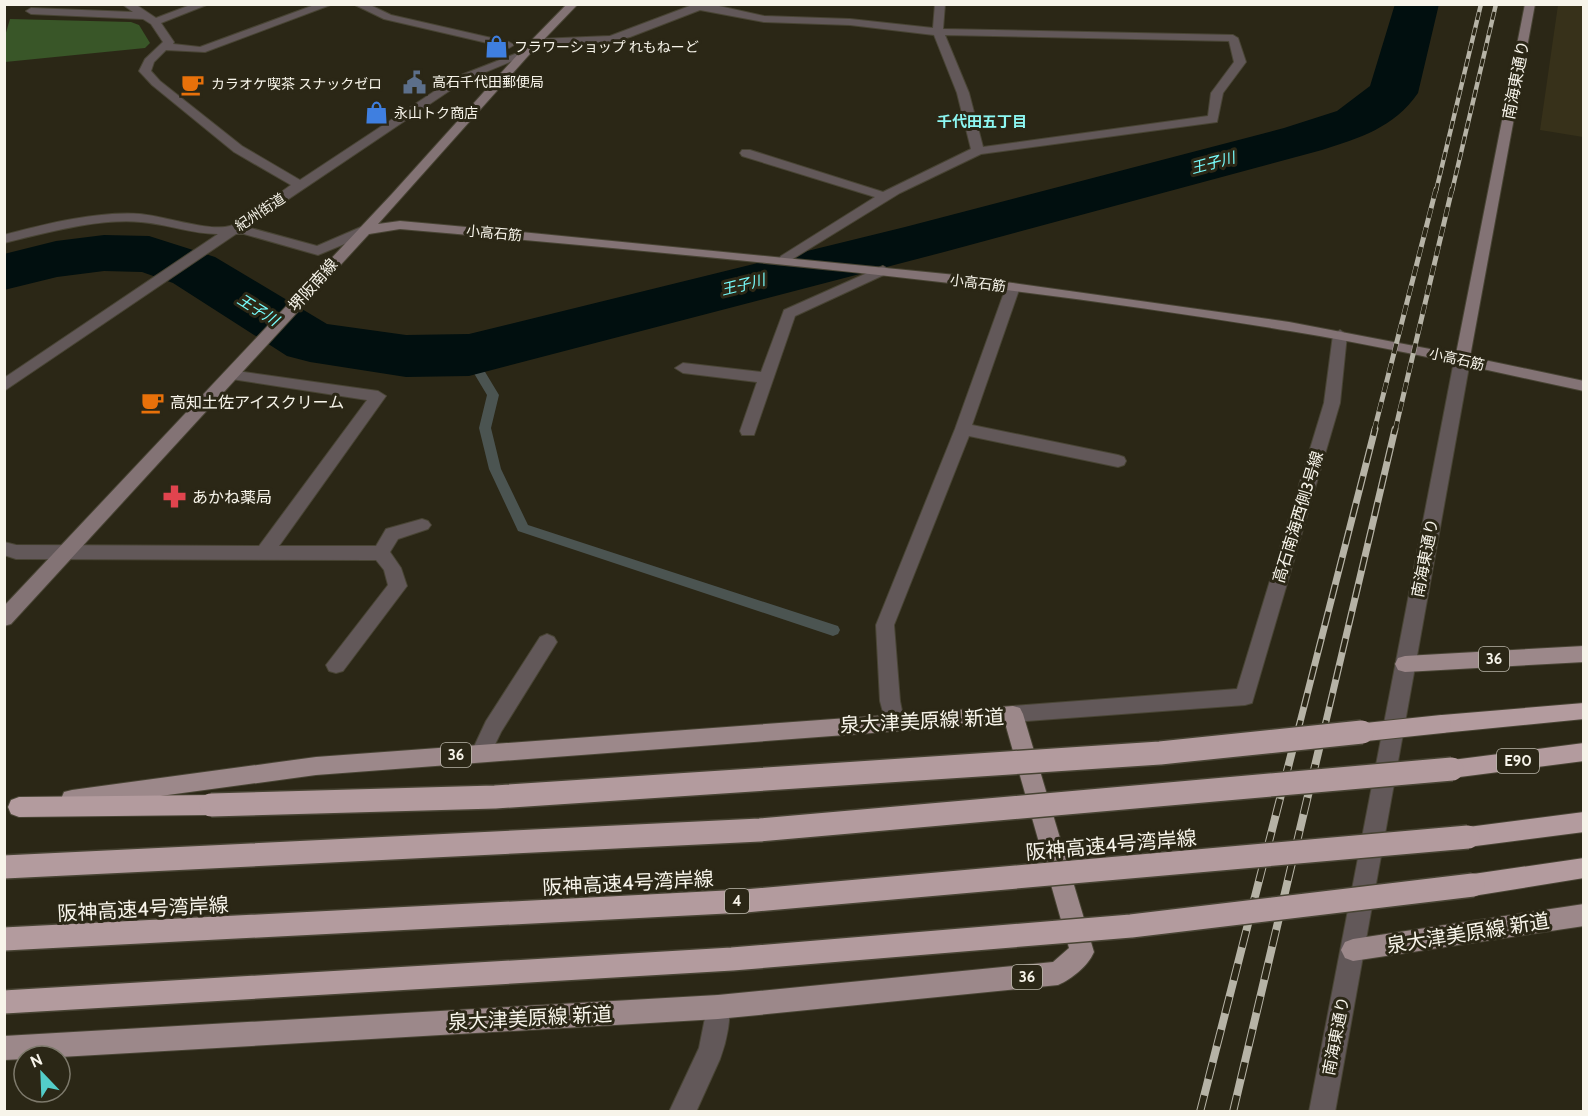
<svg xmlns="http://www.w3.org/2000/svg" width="1588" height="1116" viewBox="0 0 1588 1116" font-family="Cabin,'Noto Sans JP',sans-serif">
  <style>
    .built { fill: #37311a }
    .green { fill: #395628 }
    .water { fill: #010f0f; stroke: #4b5451; stroke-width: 1.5 }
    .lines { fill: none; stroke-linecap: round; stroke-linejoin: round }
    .stream { fill: #4b5451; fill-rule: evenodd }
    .river { fill: #010f0f; fill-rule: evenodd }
    .street-casing { stroke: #484434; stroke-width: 2 }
    .secondary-casing { stroke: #484434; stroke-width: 2 }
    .primary-casing { stroke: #484434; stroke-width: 2 }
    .highway-casing { stroke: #484434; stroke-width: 2 }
    .street { fill: #625859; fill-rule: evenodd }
    .secondary { fill: #837375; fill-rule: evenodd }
    .primary { fill: #9c888a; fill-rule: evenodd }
    .highway { fill: #b39b9e; fill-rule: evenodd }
    .rail-far3-casing { stroke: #b6b3a6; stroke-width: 4.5 }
    .rail-far2-casing { stroke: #b6b3a6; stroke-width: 5 }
    .rail-far1-casing { stroke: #b6b3a6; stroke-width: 7 }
    .rail-casing { stroke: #b6b3a6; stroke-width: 8 }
    .rail-far3 { stroke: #2b2716; stroke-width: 3; stroke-dasharray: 8; stroke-linecap: butt }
    .rail-far2 { stroke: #2b2716; stroke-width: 4; stroke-dasharray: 10; stroke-linecap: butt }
    .rail-far1 { stroke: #2b2716; stroke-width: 4.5; stroke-dasharray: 14; stroke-linecap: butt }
    .rail { stroke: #2b2716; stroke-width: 6; stroke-dasharray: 17; stroke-linecap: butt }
    .highway-bridge-far1-casing { stroke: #484434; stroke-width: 20; stroke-linecap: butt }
    .highway-bridge-casing { stroke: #484434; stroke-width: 26; stroke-linecap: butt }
    .highway-bridge-far1 { stroke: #b39b9e; stroke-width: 18 }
    .highway-bridge { stroke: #b39b9e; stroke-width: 23 }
    .labels { text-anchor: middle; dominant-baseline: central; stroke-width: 6; stroke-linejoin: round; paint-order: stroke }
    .far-poi-label { font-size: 14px; fill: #f7f4ea; stroke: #2b2716; text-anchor: start }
    .far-street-label { font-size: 14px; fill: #f7f4ea; stroke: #2b2716 }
    .far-neighbourhood-label { font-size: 15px; font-weight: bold; fill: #8df8f3; stroke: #2b2716 }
    .far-water-label { font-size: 15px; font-style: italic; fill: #77fdfd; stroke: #2b2716 }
    .shield { fill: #2b2716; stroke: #bab6aa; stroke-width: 1.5 }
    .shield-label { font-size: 15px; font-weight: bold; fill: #f7f4ea }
    .street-label { font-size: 16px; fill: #f7f4ea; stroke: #2b2716 }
    .poi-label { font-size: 16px; fill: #f7f4ea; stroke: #2b2716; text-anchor: start }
    .near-street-label { font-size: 20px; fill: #f7f4ea; stroke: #2b2716 }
  </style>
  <rect width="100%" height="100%" fill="#2b2716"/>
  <polygon class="built" points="1558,5 1583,5 1583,137 1540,130"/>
  <polygon class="green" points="10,19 131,22 139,25 150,43 145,48 5,62 5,36"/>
  <polygon class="water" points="23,252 58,267 5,282 5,257"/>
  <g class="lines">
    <polygon class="stream" points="469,351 473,352 499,395 491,428 501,469 528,525 838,626 840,630 838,634 833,636 518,531 489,469 479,428 487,395 463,355"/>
    <path class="river" d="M1395,4H1439L1418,93C1394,128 1359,138 1322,150L944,252L469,376L406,377L310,362L287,356L173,283L142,272L104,271L57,277L4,290V254L56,241L104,235L149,236L215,257L327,324L406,335L469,334L905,227L1284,128L1337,111L1370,86Z"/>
    <defs>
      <g id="street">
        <path d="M122,4H135L156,18L193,4H209L161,23L174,42L173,44L200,47L317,4H333L205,52L166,50L154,62L151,71L160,81L242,146L300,180L456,77L520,52H528L529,54L464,81L247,227L317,246L361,227H371L373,230L371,233L318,255L244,234H236L4,391V378L218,234C192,234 167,224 141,222C98,218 46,233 4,243V235C45,224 98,211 140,214C163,216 210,232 230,226C243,222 278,194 291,185L234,152L152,85L139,71L145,59L163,42L151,24L143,19L31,14L26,11L31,8L133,12Z"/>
        <polygon points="353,4 368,4 391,15 509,42 514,45 509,48 384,19"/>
        <path d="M695,4H710L764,16L850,19L933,28L935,4H945L943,29L1233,35L1238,38L1246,62L1223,93L1217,122L981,154L900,193L786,263L779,259L781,256L875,197L742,156L740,153L742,150H750L883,192L971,149L957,93L934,35L850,25L764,22L700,10L630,37L610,42L538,45L533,42L538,39L610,36ZM945,35L1229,41L1234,62L1211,93L1208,116L983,147L969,93Z"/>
        <polygon points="883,266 890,270 888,273 795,316 754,435 742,435 740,431 757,382 683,373 675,368 683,363 761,372 784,310"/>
        <polygon points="1013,283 1020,287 972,425 1118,455 1124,457 1126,461 1124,465 1118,467 969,436 894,625 900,701 904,721 901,727 894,730 887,727 880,701 876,625 955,429 1006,287"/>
        <polygon points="1340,330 1347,335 1340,403 1252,703 1245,705 1013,722 1006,720 1003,714 1006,708 1013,706 1237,689 1324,403 1333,335"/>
        <polygon points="1462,356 1470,361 1335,1112 1309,1112 1454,361"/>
        <polygon points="230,370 378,391 386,396 279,546 376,546 386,529 422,519 428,521 431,525 428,529 398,539 390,552 401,568 407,586 343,671 336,673 329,671 326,665 388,585 384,570 376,560 16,559 4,555 4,542 16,545 259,546 367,400 225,378 222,375 225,372"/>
        <polygon points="547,634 554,637 557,642 501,732 488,759 481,762 474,759 471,753 486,721 540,637"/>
        <path d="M718,995L727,998C733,1015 726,1043 720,1059L696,1112H669L699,1048L709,998Z"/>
      </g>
      <path id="secondary" d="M567,4H578L528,56L378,224L400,221L511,231L956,275L1289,322L1456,354L1525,4H1535L1470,357L1584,381V391C1485,370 1389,347 1290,331C995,282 697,255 400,229L369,234L11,624L4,626V606L391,195L520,52Z"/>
      <g id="primary">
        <polygon points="1584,646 1584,662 1405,672 1398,670 1395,664 1398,658 1405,656"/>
        <path d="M1013,706L1020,708L1023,714L1094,952C1088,966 1072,979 1058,985L718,1019L60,1057L24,1056V1059L4,1060V1036L718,995L1053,962L1069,948L1005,723L316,775L72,808L64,806L61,799L64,792L72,790L316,757Z"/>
        <polygon points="1584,904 1584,926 1353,961 1345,958 1341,950 1345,942 1353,939"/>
      </g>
      <g id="highway">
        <polygon points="1584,703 1584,719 1442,733 1435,730 1432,724 1435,718 1442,715"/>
        <polygon points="1584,743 1584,761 1452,778 1445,775 1442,769 1445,763 1452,760"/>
        <polygon points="211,795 219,798 222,805 219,812 211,815 19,817 11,814 8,807 11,800 19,797"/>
        <polygon points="1584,812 1584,832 1468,847 1460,844 1457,837 1460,830 1468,827"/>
        <polygon points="1584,858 1584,878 1473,896 1465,892 1462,885 1465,878 1473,874"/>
      </g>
    </defs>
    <use href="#street" class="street-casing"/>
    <use href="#secondary" class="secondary-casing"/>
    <use href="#primary" class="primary-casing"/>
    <use href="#highway" class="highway-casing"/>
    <use href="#street" class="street"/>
    <use href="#secondary" class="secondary"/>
    <use href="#primary" class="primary"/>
    <use href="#highway" class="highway"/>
    <defs>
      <g id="rail-far3">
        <polyline points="1436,191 1481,4"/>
        <polyline points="1452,191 1496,4"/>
      </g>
      <g id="rail-far2">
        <polyline points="1374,431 1436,189"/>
        <polyline points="1395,431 1452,189"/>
      </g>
      <g id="rail-far1">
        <polyline points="1297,734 1375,429"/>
        <polyline points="1323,734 1395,429"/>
      </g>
      <g id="rail">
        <polyline points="1200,1112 1297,732"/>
        <polyline points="1233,1112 1323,732"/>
      </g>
    </defs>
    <use href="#rail-far3" class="rail-far3-casing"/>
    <use href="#rail-far2" class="rail-far2-casing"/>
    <use href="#rail-far1" class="rail-far1-casing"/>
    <use href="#rail" class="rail-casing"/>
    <use href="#rail-far3" class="rail-far3"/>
    <use href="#rail-far2" class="rail-far2"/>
    <use href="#rail-far1" class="rail-far1"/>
    <use href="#rail" class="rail"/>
    <defs>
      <polyline id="highway-bridge-far1" points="1347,734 1442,724"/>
      <g id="highway-bridge">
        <polyline points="211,805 495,797 1160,753 1362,732"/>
        <polyline points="4,867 760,830 1452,769"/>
        <polyline points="4,939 745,901 1468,837"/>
        <polyline points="4,1002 732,959 1131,926 1473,885"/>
      </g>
    </defs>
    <use href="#highway-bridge-far1" class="highway-bridge-far1-casing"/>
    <use href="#highway-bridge" class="highway-bridge-casing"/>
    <use href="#highway-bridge-far1" class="highway-bridge-far1"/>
    <use href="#highway-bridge" class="highway-bridge"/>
  </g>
  <defs>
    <symbol id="shop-bare" viewBox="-9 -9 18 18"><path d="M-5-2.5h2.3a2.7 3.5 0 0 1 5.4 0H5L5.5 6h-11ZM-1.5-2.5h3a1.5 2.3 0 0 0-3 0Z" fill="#3f7fe0" stroke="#2b2716" stroke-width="2.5" paint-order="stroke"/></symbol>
    <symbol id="civic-bare" viewBox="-9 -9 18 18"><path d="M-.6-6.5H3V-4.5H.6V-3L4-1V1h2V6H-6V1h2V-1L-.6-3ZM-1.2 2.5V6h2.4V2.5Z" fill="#5c6f8a" stroke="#2b2716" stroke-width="2.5" paint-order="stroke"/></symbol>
    <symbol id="cafe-bare" viewBox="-9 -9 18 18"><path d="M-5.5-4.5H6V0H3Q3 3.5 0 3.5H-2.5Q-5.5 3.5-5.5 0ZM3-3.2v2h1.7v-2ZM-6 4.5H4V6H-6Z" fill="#e8710a" stroke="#2b2716" stroke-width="2.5" paint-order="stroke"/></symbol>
    <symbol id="pharmacy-bare" viewBox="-9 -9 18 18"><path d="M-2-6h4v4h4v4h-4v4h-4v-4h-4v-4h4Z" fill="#e0444e" stroke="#2b2716" stroke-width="2.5" paint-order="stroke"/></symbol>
  </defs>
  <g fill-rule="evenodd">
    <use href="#shop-bare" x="480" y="30" width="33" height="33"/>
    <use href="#civic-bare" x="398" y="66" width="33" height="33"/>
    <use href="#cafe-bare" x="176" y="68" width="33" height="33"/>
    <use href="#shop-bare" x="360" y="96" width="33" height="33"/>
    <use href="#cafe-bare" x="136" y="386" width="33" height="33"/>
    <use href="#pharmacy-bare" x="158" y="480" width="33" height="33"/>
  </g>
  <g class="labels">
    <g class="far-poi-label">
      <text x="514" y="47">フラワーショップ れもねーど</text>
      <text x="432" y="82">高石千代田郵便局</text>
      <text x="211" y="84">カラオケ喫茶 スナックゼロ</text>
      <text x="394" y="113">永山トク商店</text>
    </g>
    <g class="far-street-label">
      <text transform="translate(260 212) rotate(-33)">紀州街道</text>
      <text transform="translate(494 233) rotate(5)">小高石筋</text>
      <text transform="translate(978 283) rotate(7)">小高石筋</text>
      <text transform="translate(1457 359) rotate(13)">小高石筋</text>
    </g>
    <g class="far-neighbourhood-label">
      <text x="982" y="122">千代田五丁目</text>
    </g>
    <g class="far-water-label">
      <text transform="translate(1213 163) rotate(-15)">王子川</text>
      <text transform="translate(743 285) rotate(-14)">王子川</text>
      <text transform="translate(258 310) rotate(32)">王子川</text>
    </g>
    <g class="shield">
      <rect x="1479" y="647" width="30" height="24" rx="4.5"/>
      <rect x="441" y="743" width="30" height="24" rx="4.5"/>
      <rect x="1497" y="749" width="42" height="24" rx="4.5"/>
      <rect x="725" y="889" width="24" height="24" rx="4.5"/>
      <rect x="1012" y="965" width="30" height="24" rx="4.5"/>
    </g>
    <g class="shield-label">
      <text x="1494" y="659">36</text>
      <text x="456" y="755">36</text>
      <text x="1518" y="761">E90</text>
      <text x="737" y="901">4</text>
      <text x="1027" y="977">36</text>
    </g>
    <g class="street-label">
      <text transform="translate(1516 80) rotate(-79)">南海東通り</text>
      <text transform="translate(313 285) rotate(-48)">堺阪南線</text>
      <text transform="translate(1298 517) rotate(-73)">高石南海西側3号線</text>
      <text transform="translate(1425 558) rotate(-79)">南海東通り</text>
      <text transform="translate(1336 1036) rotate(-79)">南海東通り</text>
    </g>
    <g class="poi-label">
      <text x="170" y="402">高知土佐アイスクリーム</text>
      <text x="192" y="497">あかね薬局</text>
    </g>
    <g class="near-street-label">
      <text transform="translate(922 721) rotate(-3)">泉大津美原線 新道</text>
      <text transform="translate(1111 845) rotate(-5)">阪神高速4号湾岸線</text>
      <text transform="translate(628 883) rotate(-3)">阪神高速4号湾岸線</text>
      <text transform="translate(143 909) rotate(-3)">阪神高速4号湾岸線</text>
      <text transform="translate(1468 933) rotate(-9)">泉大津美原線 新道</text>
      <text transform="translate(530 1018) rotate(-3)">泉大津美原線 新道</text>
    </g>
  </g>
  <rect width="1588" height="1116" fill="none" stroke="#f7f4ea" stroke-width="12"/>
  <g transform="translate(42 1074) rotate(337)"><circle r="28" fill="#2b2716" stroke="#7d796b" stroke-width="1.5"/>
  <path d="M0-4.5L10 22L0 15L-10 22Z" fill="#53cdc9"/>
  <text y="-9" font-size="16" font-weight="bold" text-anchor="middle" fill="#f7f4ea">N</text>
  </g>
</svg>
